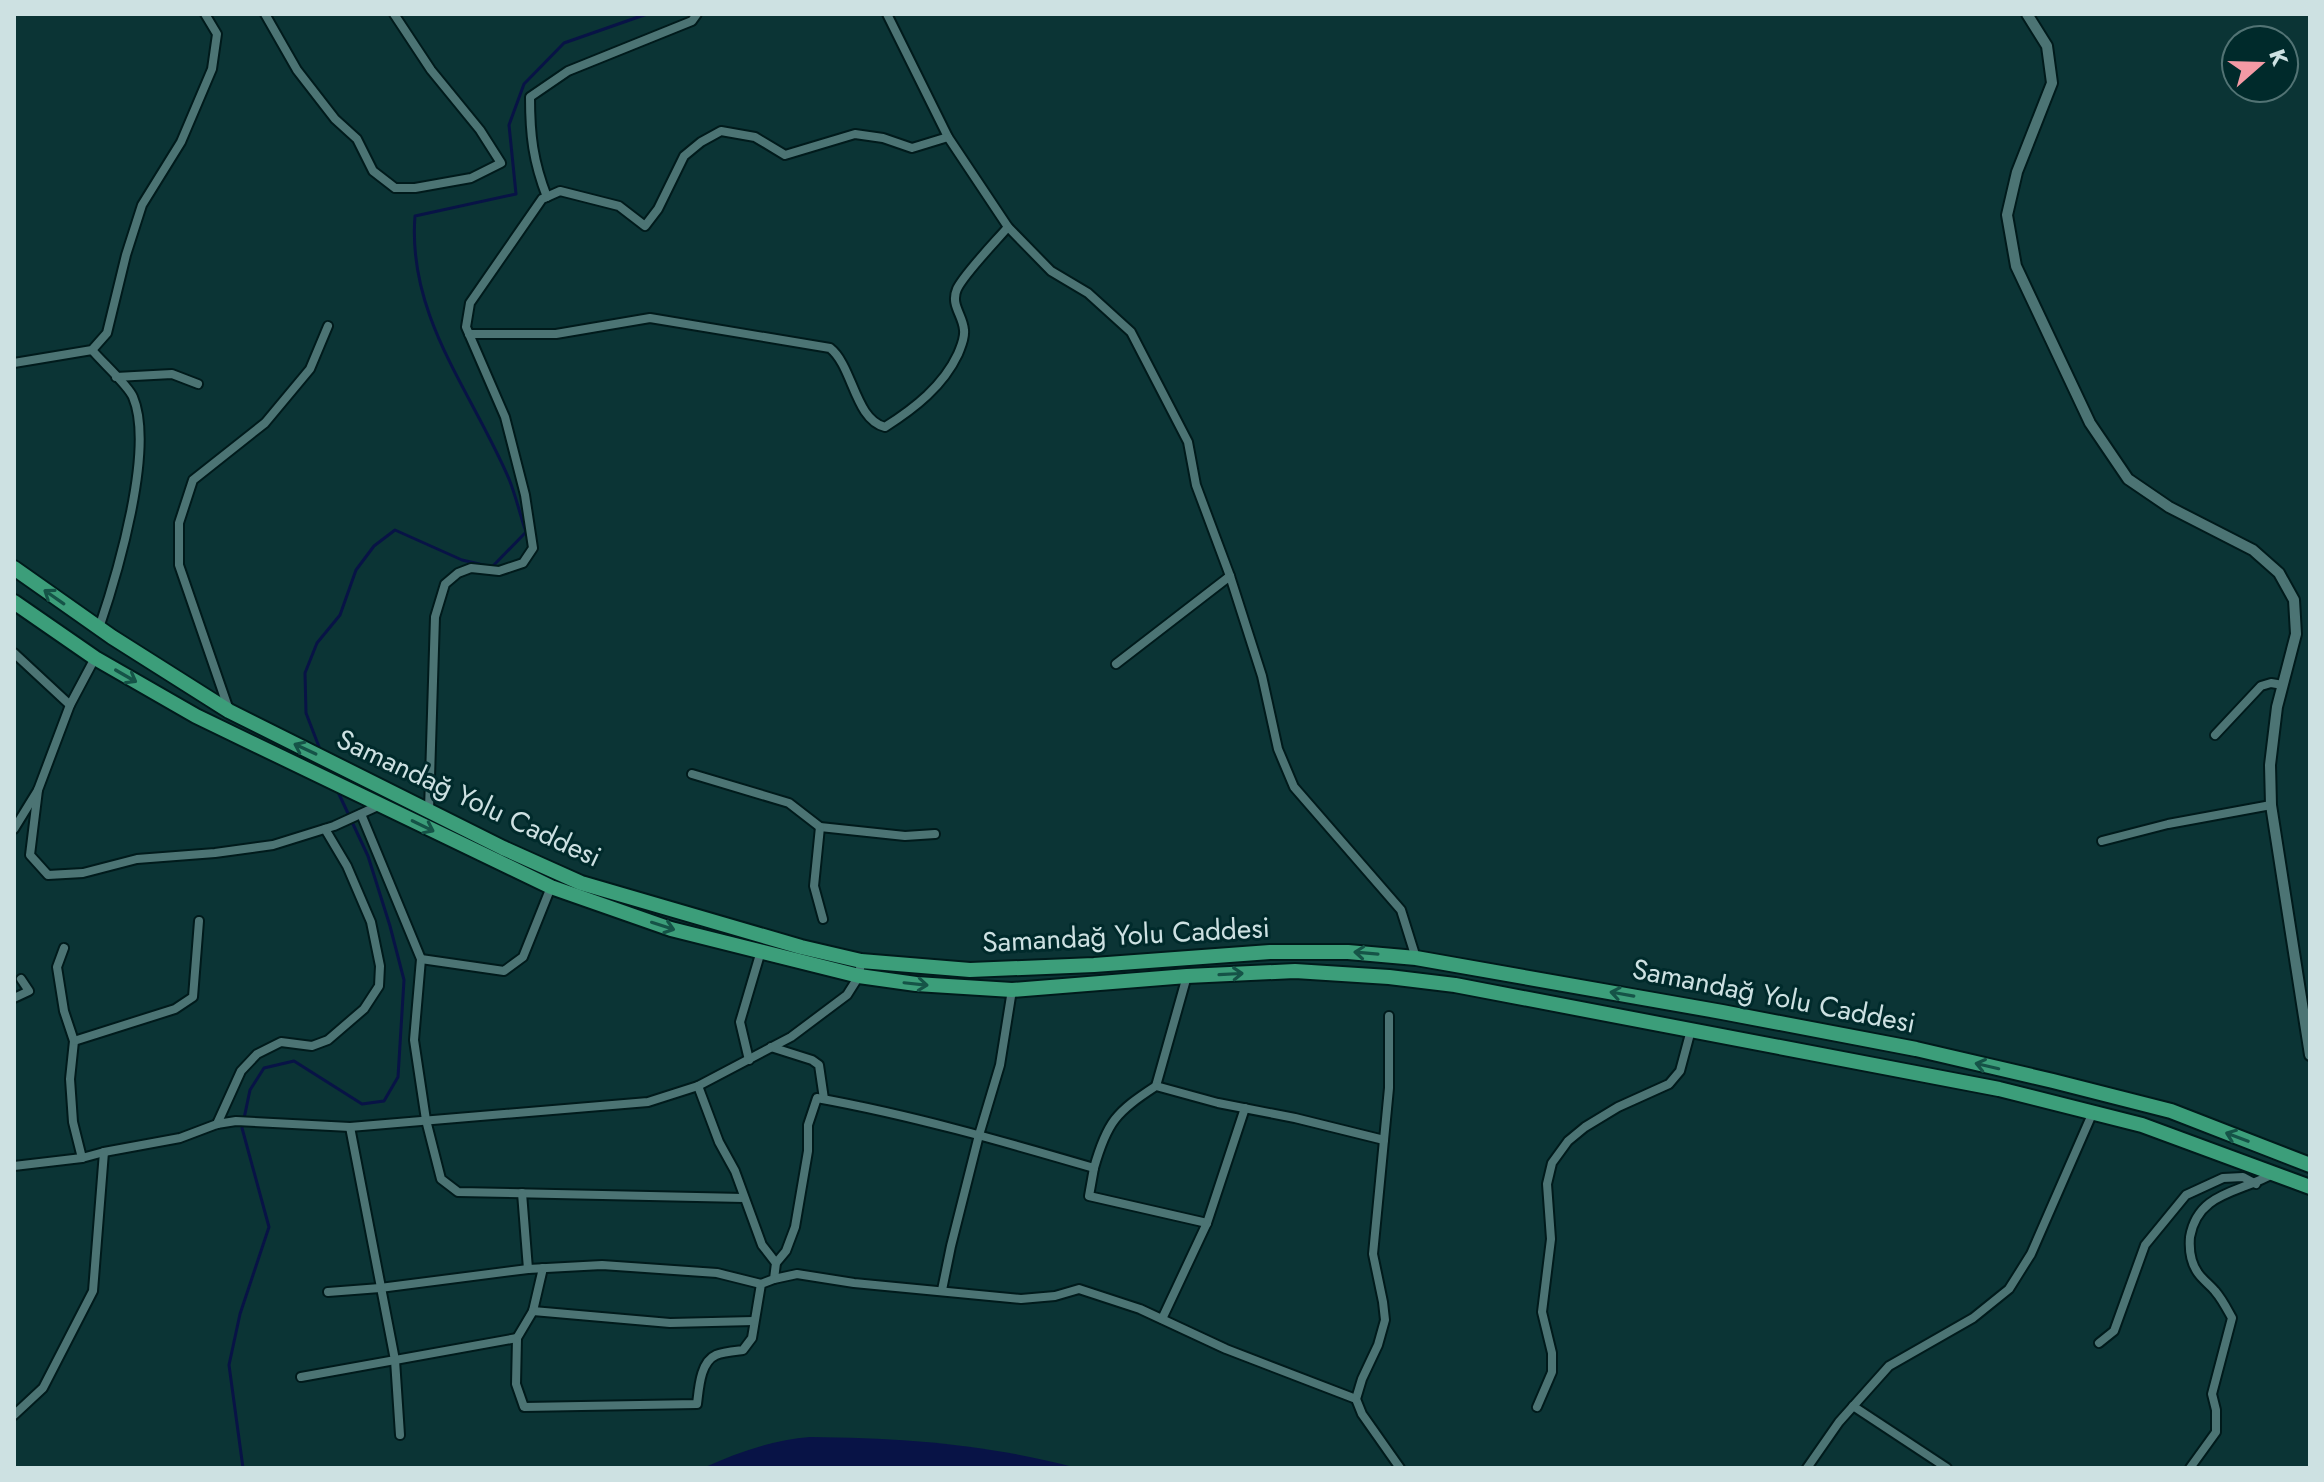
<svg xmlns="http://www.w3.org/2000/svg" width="2324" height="1482" viewBox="0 0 2324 1482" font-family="Jost,sans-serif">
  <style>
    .water { fill: #081346 }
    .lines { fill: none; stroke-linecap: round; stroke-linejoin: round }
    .stream { stroke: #081346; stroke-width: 3 }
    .minor-casing { stroke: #001a1b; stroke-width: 12 }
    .tertiary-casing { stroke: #001a1b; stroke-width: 14 }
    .trunk-casing { stroke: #001a1b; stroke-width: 18 }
    .minor { stroke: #4c7474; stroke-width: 8 }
    .tertiary { stroke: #4c7474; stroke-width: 10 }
    .trunk { stroke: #3c9e7a; stroke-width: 14 }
    .oneway { stroke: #155347 }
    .labels { text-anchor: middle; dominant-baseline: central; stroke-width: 6; stroke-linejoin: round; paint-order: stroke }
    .street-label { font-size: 28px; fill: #cde1e2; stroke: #002a2b }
  </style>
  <rect width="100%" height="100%" fill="#0b3435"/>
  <path class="water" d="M810,1437C905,1438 986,1444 1077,1468H703C738,1452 772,1440 810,1437Z"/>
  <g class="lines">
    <g class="stream">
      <path d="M321,752L306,713L305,673L317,643L340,615L356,570L374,546L395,530L462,560L492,567L526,532C520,515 516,496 509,479C472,392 407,316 415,216L516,194L509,125L524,84L564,43L647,14"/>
      <polyline points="243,1468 229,1365 240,1314 269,1227 242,1128 250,1090 264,1068 294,1061 362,1104 384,1101 398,1077 404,980 390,926 368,856 338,792"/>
    </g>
    <defs>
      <g id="minor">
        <polyline points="265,14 297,70 335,119 357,139 373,171 395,188 415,188 471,178 501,163 480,130 431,70 394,14"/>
        <polyline points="887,14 948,137 1008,227 1051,271 1088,293 1131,332 1188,442 1196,485 1230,576 1262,676 1278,749 1294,787 1401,910 1416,958"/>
        <path d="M547,197C533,161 530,135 530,97L568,71L692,21L697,14"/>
        <path d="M469,334H556L650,318L830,348C853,366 855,420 885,427C915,408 943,386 958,354C961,346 965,339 964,330C963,315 950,305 957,289C964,274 996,241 1008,227"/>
        <path d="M92,350C102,362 128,385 133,397C155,449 117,575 99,628"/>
        <polyline points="14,363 92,350 107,333 126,255 142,205 181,142 212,69 217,34 205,14"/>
        <polyline points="116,377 172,374 198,384"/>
        <polyline points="14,653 70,705"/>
        <polyline points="1116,664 1230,576"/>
        <polyline points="229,710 179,565 179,523 193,480 265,423 310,369 328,326"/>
        <polyline points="2215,735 2261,686 2271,683 2283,685"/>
        <polyline points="692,774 789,803 820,827 905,836 935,834"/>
        <polyline points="38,790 30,855 48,875 83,873 137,859 215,853 273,845 334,826 380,805"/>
        <polyline points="429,810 435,617 445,584 458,573 471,568 499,571 523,563 533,548 525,495 505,417 466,327 470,303 542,199 560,191 619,206 645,226 658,209 684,156 701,142 721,131 755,137 785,155 855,134 883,138 912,148 948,137"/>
        <polyline points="361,814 421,959 414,1040 426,1120 441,1179 458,1192 744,1198"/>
        <polyline points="820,827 814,886 823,919"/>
        <polyline points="14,829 38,790 70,705 95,658"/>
        <polyline points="2102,841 2168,824 2271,805"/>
        <polyline points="64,948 57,967 64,1011 74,1041 70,1079 73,1122 82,1158"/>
        <polyline points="421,959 504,971 523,957 551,887"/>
        <polyline points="14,998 29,991 21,979"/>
        <polyline points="1389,1016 1389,1088 1373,1254 1383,1302 1385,1320 1378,1345 1362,1379 1356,1399 1362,1414 1400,1468"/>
        <polyline points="74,1041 175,1009 193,997 199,921"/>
        <polyline points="771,1047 812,1060 819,1065 824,1099"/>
        <polyline points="749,1060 740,1022 761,951"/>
        <polyline points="1156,1086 1187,976"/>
        <polyline points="217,1124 241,1071 257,1054 281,1042 312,1046 328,1040 364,1009 379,986 380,966 371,922 347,866 325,829"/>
        <polyline points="350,1127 395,1360 400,1435"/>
        <polyline points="14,1166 82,1158 104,1152 180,1138 217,1124 236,1121 350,1127 648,1102 698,1086 791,1037 847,995 859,976 861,961"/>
        <polyline points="1094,1168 1089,1196 1207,1223"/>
        <polyline points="522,1193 528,1269"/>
        <path d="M776,1263L786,1251L795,1227L808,1151V1125L817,1098C911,1115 1002,1141 1094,1168C1107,1122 1116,1112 1156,1086L1218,1103L1295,1118L1384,1140"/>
        <path d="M543,1268L533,1311L517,1338L516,1384L524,1407L697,1404C699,1389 700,1362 716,1355C723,1352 735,1351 743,1350L752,1338L761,1284L774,1279L776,1263L762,1245L735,1171L719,1142L698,1086"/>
        <polyline points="774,1279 797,1274 854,1283 1021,1299 1055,1296 1079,1289 1140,1309 1226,1349 1356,1399"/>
        <polyline points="942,1290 951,1246 979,1135 1000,1065 1012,990"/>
        <polyline points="328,1292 380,1288 528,1269 602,1265 717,1273 761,1284"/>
        <polyline points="533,1311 670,1323 754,1321"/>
        <polyline points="1162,1319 1207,1223 1245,1108"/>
        <polyline points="2099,1343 2114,1331 2145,1245 2186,1195 2223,1178 2243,1177 2256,1184"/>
        <polyline points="301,1377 517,1338"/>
        <polyline points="1853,1406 1947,1468"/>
        <polyline points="1537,1407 1552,1372 1552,1353 1542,1312 1551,1239 1547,1184 1552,1163 1568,1141 1585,1127 1618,1107 1669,1084 1680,1071 1691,1030"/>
        <polyline points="14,1415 43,1388 93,1291 104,1152"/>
        <polyline points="1807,1468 1839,1422 1889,1366 1973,1318 2009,1289 2031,1254 2093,1112"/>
        <path d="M2190,1468L2216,1432V1410L2212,1394L2232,1318C2227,1309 2222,1299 2215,1291C2210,1285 2203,1280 2198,1273C2191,1263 2189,1249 2190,1237C2198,1191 2241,1193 2274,1173"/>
      </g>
      <polyline id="tertiary" points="2027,14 2047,46 2052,83 2017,172 2007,215 2016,266 2090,423 2128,479 2169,507 2253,550 2279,573 2294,600 2296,634 2277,707 2270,765 2271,805 2310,1055"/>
      <g id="trunk">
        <polyline points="14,568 112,637 229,711 503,848 581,883 801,947 861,961 970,970 1094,965 1270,952 1348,952 1416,958 1722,1012 1916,1049 2053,1081 2171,1111 2310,1165"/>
        <polyline points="14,602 95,658 196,716 551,887 671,929 859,976 916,984 1012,990 1187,976 1295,971 1389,977 1455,985 1999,1089 2142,1125 2310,1187"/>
      </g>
    </defs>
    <use href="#minor" class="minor-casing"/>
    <use href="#tertiary" class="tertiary-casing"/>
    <use href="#trunk" class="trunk-casing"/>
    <use href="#minor" class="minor"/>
    <use href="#tertiary" class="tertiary"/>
    <use href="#trunk" class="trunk"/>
  </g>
  <defs><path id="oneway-shaft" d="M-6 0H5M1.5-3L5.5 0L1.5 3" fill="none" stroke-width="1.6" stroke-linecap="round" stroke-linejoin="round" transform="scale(2)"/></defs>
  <g class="oneway">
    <use href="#oneway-shaft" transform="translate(54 597) rotate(-145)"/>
    <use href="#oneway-shaft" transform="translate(126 676) rotate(30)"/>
    <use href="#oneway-shaft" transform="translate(305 749) rotate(-155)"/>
    <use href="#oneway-shaft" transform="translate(423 826) rotate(26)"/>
    <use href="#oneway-shaft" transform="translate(663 926) rotate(18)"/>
    <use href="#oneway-shaft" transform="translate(1366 953) rotate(-175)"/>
    <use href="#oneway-shaft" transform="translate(1231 974) rotate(-3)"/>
    <use href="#oneway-shaft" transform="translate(916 984) rotate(6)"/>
    <use href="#oneway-shaft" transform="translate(1622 994) rotate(-170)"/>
    <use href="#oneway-shaft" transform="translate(1987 1066) rotate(-167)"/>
    <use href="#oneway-shaft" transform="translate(2237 1137) rotate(-159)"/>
  </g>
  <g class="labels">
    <g class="street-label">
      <text transform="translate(469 798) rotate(25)">Samandağ Yolu Caddesi</text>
      <text transform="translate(1126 935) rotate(-3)">Samandağ Yolu Caddesi</text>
      <text transform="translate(1774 996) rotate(11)">Samandağ Yolu Caddesi</text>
    </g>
  </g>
  <rect width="2324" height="1482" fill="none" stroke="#cde1e2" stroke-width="32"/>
  <g transform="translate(2260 64) rotate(70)"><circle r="38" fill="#002a2b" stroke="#527374" stroke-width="2"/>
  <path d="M0-6L14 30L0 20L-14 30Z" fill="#f49aa5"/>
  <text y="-12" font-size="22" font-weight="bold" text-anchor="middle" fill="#cde1e2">K</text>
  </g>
</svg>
